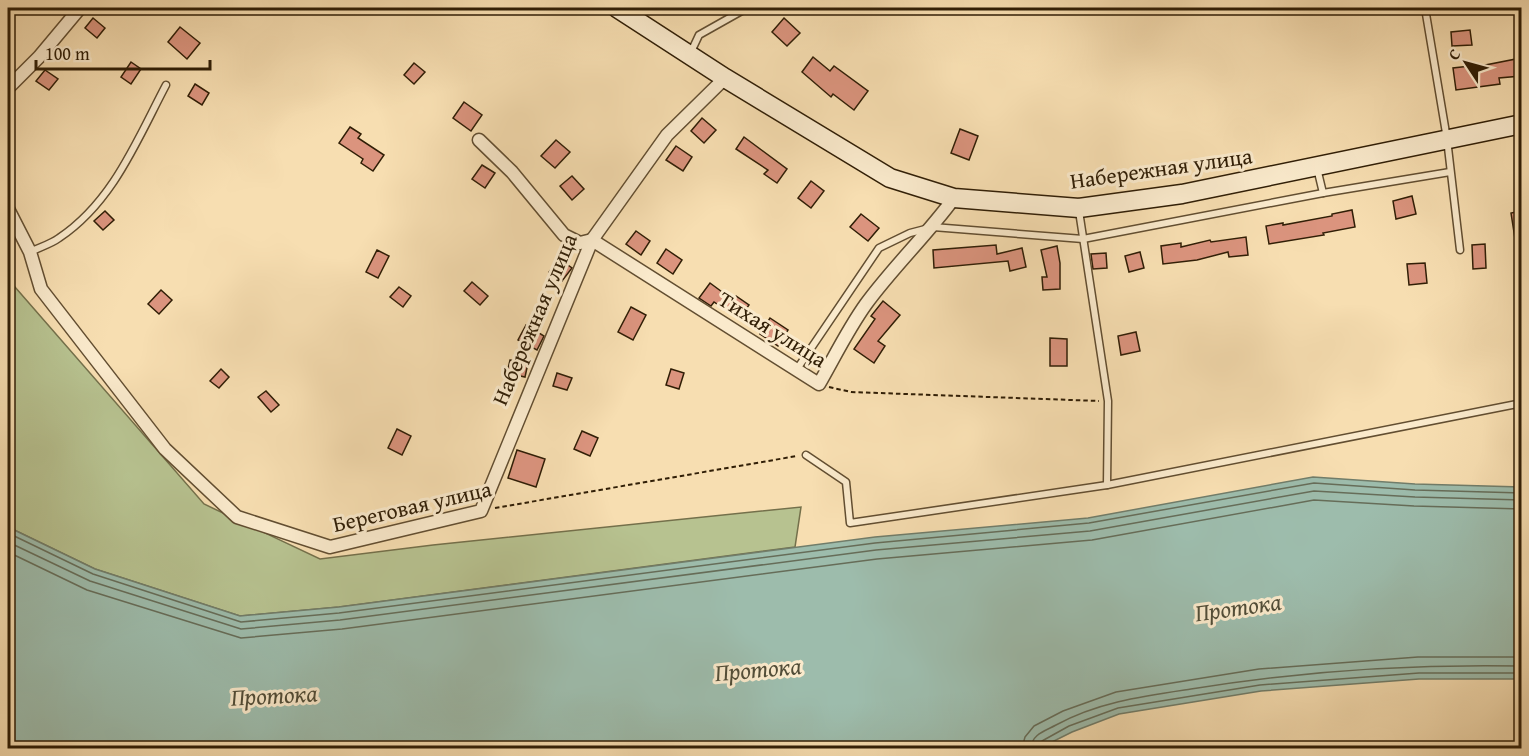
<svg xmlns="http://www.w3.org/2000/svg" width="1529" height="756" viewBox="0 0 1529 756" font-family="'Gentium Book Plus',serif">
  <style>
    .green { fill: #b7c290; stroke: #74704b; stroke-width: 1.5 }
    .water { fill: #9dbcac; stroke: #717d6a; stroke-width: 1.5 }
    .lines { fill: none; stroke-linecap: round; stroke-linejoin: round }
    .shore { stroke: #666d59; stroke-width: 1.5 }
    .building { fill: #db947e; stroke: #301e06; stroke-width: 1.5 }
    .lane-casing { stroke: #624e31; stroke-width: 9 }
    .street-casing { stroke: #624e31; stroke-width: 15 }
    .secondary-casing { stroke: #301e06; stroke-width: 21 }
    .path { stroke: #301e06; stroke-width: 2; stroke-dasharray: 4.5 3; stroke-linecap: butt }
    .lane { stroke: #faeacc; stroke-width: 6 }
    .street { stroke: #faeacc; stroke-width: 12 }
    .secondary { stroke: #faeacc; stroke-width: 18 }
    .labels { text-anchor: middle; dominant-baseline: central; stroke-width: 6; stroke-linejoin: round; paint-order: stroke }
    .street-label { font-size: 22px; fill: #301e06; stroke: #faeacc }
    .water-label { font-size: 24px; font-style: italic; fill: #514d38; stroke: #faeacc }
  </style>
  <rect width="100%" height="100%" fill="#f7deb1"/>
  <filter id="stains"><feTurbulence type="fractalNoise" baseFrequency=".00333" numOctaves="4"/><feColorMatrix values="0 0 0 0 .2 0 0 0 0 .09 0 0 0 0 .02 0 0 0 .5 -.17"/></filter>
  <radialGradient id="worn" r=".72"><stop offset=".6" stop-color="#630" stop-opacity="0"/><stop offset="1" stop-color="#630" stop-opacity=".3"/></radialGradient>
  <polygon class="green" points="8,279 204,504 320,559 433,545 801,507 795,547 339,607 240,616 95,569 8,527"/>
  <polygon class="water" points="1313,477 1415,484 1521,487 1521,679 1419,679 1261,691 1119,714 1072,732 1040,748 8,748 8,527 95,569 240,616 339,607 875,537 1088,518"/>
  <g class="lines">
    <g class="shore">
      <polyline points="8,533 93,574 241,622 339,613 875,543 1089,523 1314,483 1415,490 1522,493"/>
      <polyline points="8,542 90,581 241,629 340,620 876,550 1090,531 1314,491 1415,497 1522,500"/>
      <polyline points="8,552 87,590 241,638 342,629 877,559 1092,540 1314,500 1414,506 1522,509"/>
      <polyline points="1022,748 1025,737 1034,726 1063,711 1116,692 1259,669 1418,657 1522,657"/>
      <path d="M1031,748C1032,734 1045,731 1056,725C1098,702 1144,696 1191,689C1300,671 1411,664 1522,666"/>
      <polyline points="1039,748 1042,741 1069,726 1118,708 1260,685 1419,673 1522,673"/>
    </g>
  </g>
  <g class="building">
    <polygon points="93,18 105,28 97,38 85,28"/>
    <polygon points="784,18 800,33 787,46 772,32"/>
    <polygon points="180,27 200,43 187,59 168,42"/>
    <polygon points="1470,30 1472,45 1452,46 1451,32"/>
    <polygon points="813,57 830,71 834,66 868,91 854,110 833,94 831,97 802,72"/>
    <polygon points="1521,58 1521,76 1499,78 1500,84 1456,90 1453,68 1470,66 1470,68"/>
    <polygon points="131,62 141,69 131,84 121,77"/>
    <polygon points="414,63 425,72 414,84 404,75"/>
    <polygon points="45,70 58,79 49,90 36,81"/>
    <polygon points="195,84 209,93 202,105 188,96"/>
    <polygon points="464,102 482,115 471,131 453,118"/>
    <polygon points="702,118 716,130 704,143 691,131"/>
    <polygon points="350,127 361,134 358,138 384,155 373,171 361,163 363,159 339,143"/>
    <polygon points="960,129 978,136 969,160 951,153"/>
    <polygon points="744,137 787,169 777,183 764,174 768,170 736,149"/>
    <polygon points="556,140 570,152 555,168 541,156"/>
    <polygon points="676,146 692,157 683,171 666,160"/>
    <polygon points="482,165 495,173 485,188 472,179"/>
    <polygon points="572,176 584,189 572,200 560,186"/>
    <polygon points="811,181 824,191 811,208 798,198"/>
    <polygon points="1412,196 1416,214 1396,219 1393,201"/>
    <polygon points="1352,210 1355,227 1323,233 1324,235 1269,244 1266,226 1283,223 1283,225 1332,216 1332,214"/>
    <polygon points="105,211 114,220 103,230 94,221"/>
    <polygon points="1521,211 1521,245 1516,245 1511,213"/>
    <polygon points="861,214 879,228 868,241 850,227"/>
    <polygon points="636,231 650,241 641,255 626,244"/>
    <polygon points="1246,237 1248,255 1229,257 1228,252 1197,260 1163,264 1161,246 1181,243 1181,247 1210,240 1211,242"/>
    <polygon points="1485,244 1486,268 1473,269 1472,245"/>
    <polygon points="996,245 997,254 1022,248 1026,267 1010,271 1008,261 934,268 933,250"/>
    <polygon points="1057,246 1060,263 1060,289 1043,290 1042,277 1047,277 1041,250"/>
    <polygon points="666,249 682,260 673,274 657,263"/>
    <polygon points="377,250 389,256 378,278 366,272"/>
    <polygon points="1140,252 1144,268 1129,272 1125,256"/>
    <polygon points="1106,253 1107,268 1093,269 1091,254"/>
    <polygon points="559,259 572,268 562,281 549,272"/>
    <polygon points="1425,263 1427,283 1409,285 1407,264"/>
    <polygon points="472,282 488,296 480,305 464,291"/>
    <polygon points="710,283 733,300 736,296 749,305 739,319 714,302 711,306 699,298"/>
    <polygon points="399,287 411,296 403,307 390,297"/>
    <polygon points="161,290 172,300 159,314 148,304"/>
    <polygon points="883,301 900,315 878,341 885,346 874,363 854,349 875,319 871,316"/>
    <polygon points="631,307 646,315 633,340 618,332"/>
    <polygon points="770,318 788,330 778,346 760,334"/>
    <polygon points="526,325 544,336 537,350 518,340"/>
    <polygon points="1136,332 1140,351 1121,355 1118,336"/>
    <polygon points="1050,338 1067,339 1067,366 1050,366"/>
    <polygon points="510,360 528,363 525,377 507,373"/>
    <polygon points="221,369 229,377 219,388 210,381"/>
    <polygon points="671,369 684,373 679,389 666,385"/>
    <polygon points="557,373 572,378 567,390 553,386"/>
    <polygon points="266,391 279,405 271,412 258,397"/>
    <polygon points="397,429 411,436 402,455 388,448"/>
    <polygon points="582,431 598,438 590,456 574,449"/>
    <polygon points="517,450 545,459 536,487 508,478"/>
  </g>
  <g class="lines">
    <defs>
      <g id="lane">
        <polyline points="1425,8 1447,139 1460,250"/>
        <polyline points="691,52 699,35 747,8"/>
        <polyline points="1317,168 1323,193"/>
        <polyline points="1079,211 1108,401 1107,485"/>
        <path d="M30,252C40,247 51,244 59,238C113,202 137,140 166,85"/>
        <polyline points="797,369 879,248 910,233 933,227 1083,239 1323,193 1450,172"/>
        <polyline points="806,455 846,482 850,523 1107,485 1522,403"/>
      </g>
      <g id="street">
        <polyline points="8,88 39,57 80,8"/>
        <path d="M479,140L512,172L564,235L580,243L592,240L819,384C834,358 848,329 866,304C893,267 927,235 954,198"/>
        <polyline points="8,209 30,252 41,289 165,449 237,517 330,547 481,511 592,240 667,135 725,78"/>
      </g>
      <polyline id="secondary" points="617,8 725,78 890,178 954,198 1079,208 1182,194 1522,124"/>
    </defs>
    <use href="#lane" class="lane-casing"/>
    <use href="#street" class="street-casing"/>
    <use href="#secondary" class="secondary-casing"/>
    <g class="path">
      <polyline points="829,387 851,392 1099,401"/>
      <polyline points="495,508 797,456"/>
    </g>
    <use href="#lane" class="lane"/>
    <use href="#street" class="street"/>
    <use href="#secondary" class="secondary"/>
  </g>
  <g class="labels">
    <g class="street-label">
      <text transform="translate(1161 168) rotate(-8)">Набережная улица</text>
      <text transform="translate(534 319) rotate(-67)">Набережная улица</text>
      <text transform="translate(773 329) rotate(32)">Тихая улица</text>
      <text transform="translate(412 506) rotate(-13)">Береговая улица</text>
    </g>
    <g class="water-label">
      <text transform="translate(1238 607) rotate(-8)">Протока</text>
      <text transform="translate(758 669) rotate(-5)">Протока</text>
      <text transform="translate(274 695) rotate(-3)">Протока</text>
    </g>
  </g>
  <rect width="1529" height="756" fill="none" stroke="#f7deb1" stroke-width="30"/>
  <rect x="9" y="9" width="1511" height="738" fill="none" stroke="#301e06" stroke-width="3"/>
  <rect x="15" y="15" width="1499" height="726" fill="none" stroke="#301e06" stroke-width="1.5"/>
  <g transform="translate(1466 63) rotate(306)" stroke="#faeacc" stroke-width="4.5" paint-order="stroke">
  <path d="M0-4.5L10 22L0 15L-10 22Z" fill="#301e06"/>
  <text y="-9" font-size="16" font-weight="bold" text-anchor="middle" fill="#301e06">С</text>
  </g>
  <path d="M36 60v9h174v-9" fill="none" stroke="#301e06" stroke-width="3"/>
  <text x="45" y="60" font-size="18" fill="#301e06" stroke="#faeacc" stroke-width="4.5" paint-order="stroke">100 m</text>
  <rect width="100%" height="100%" filter="url(#stains)"/>
  <rect width="100%" height="100%" fill="url(#worn)"/>
</svg>
